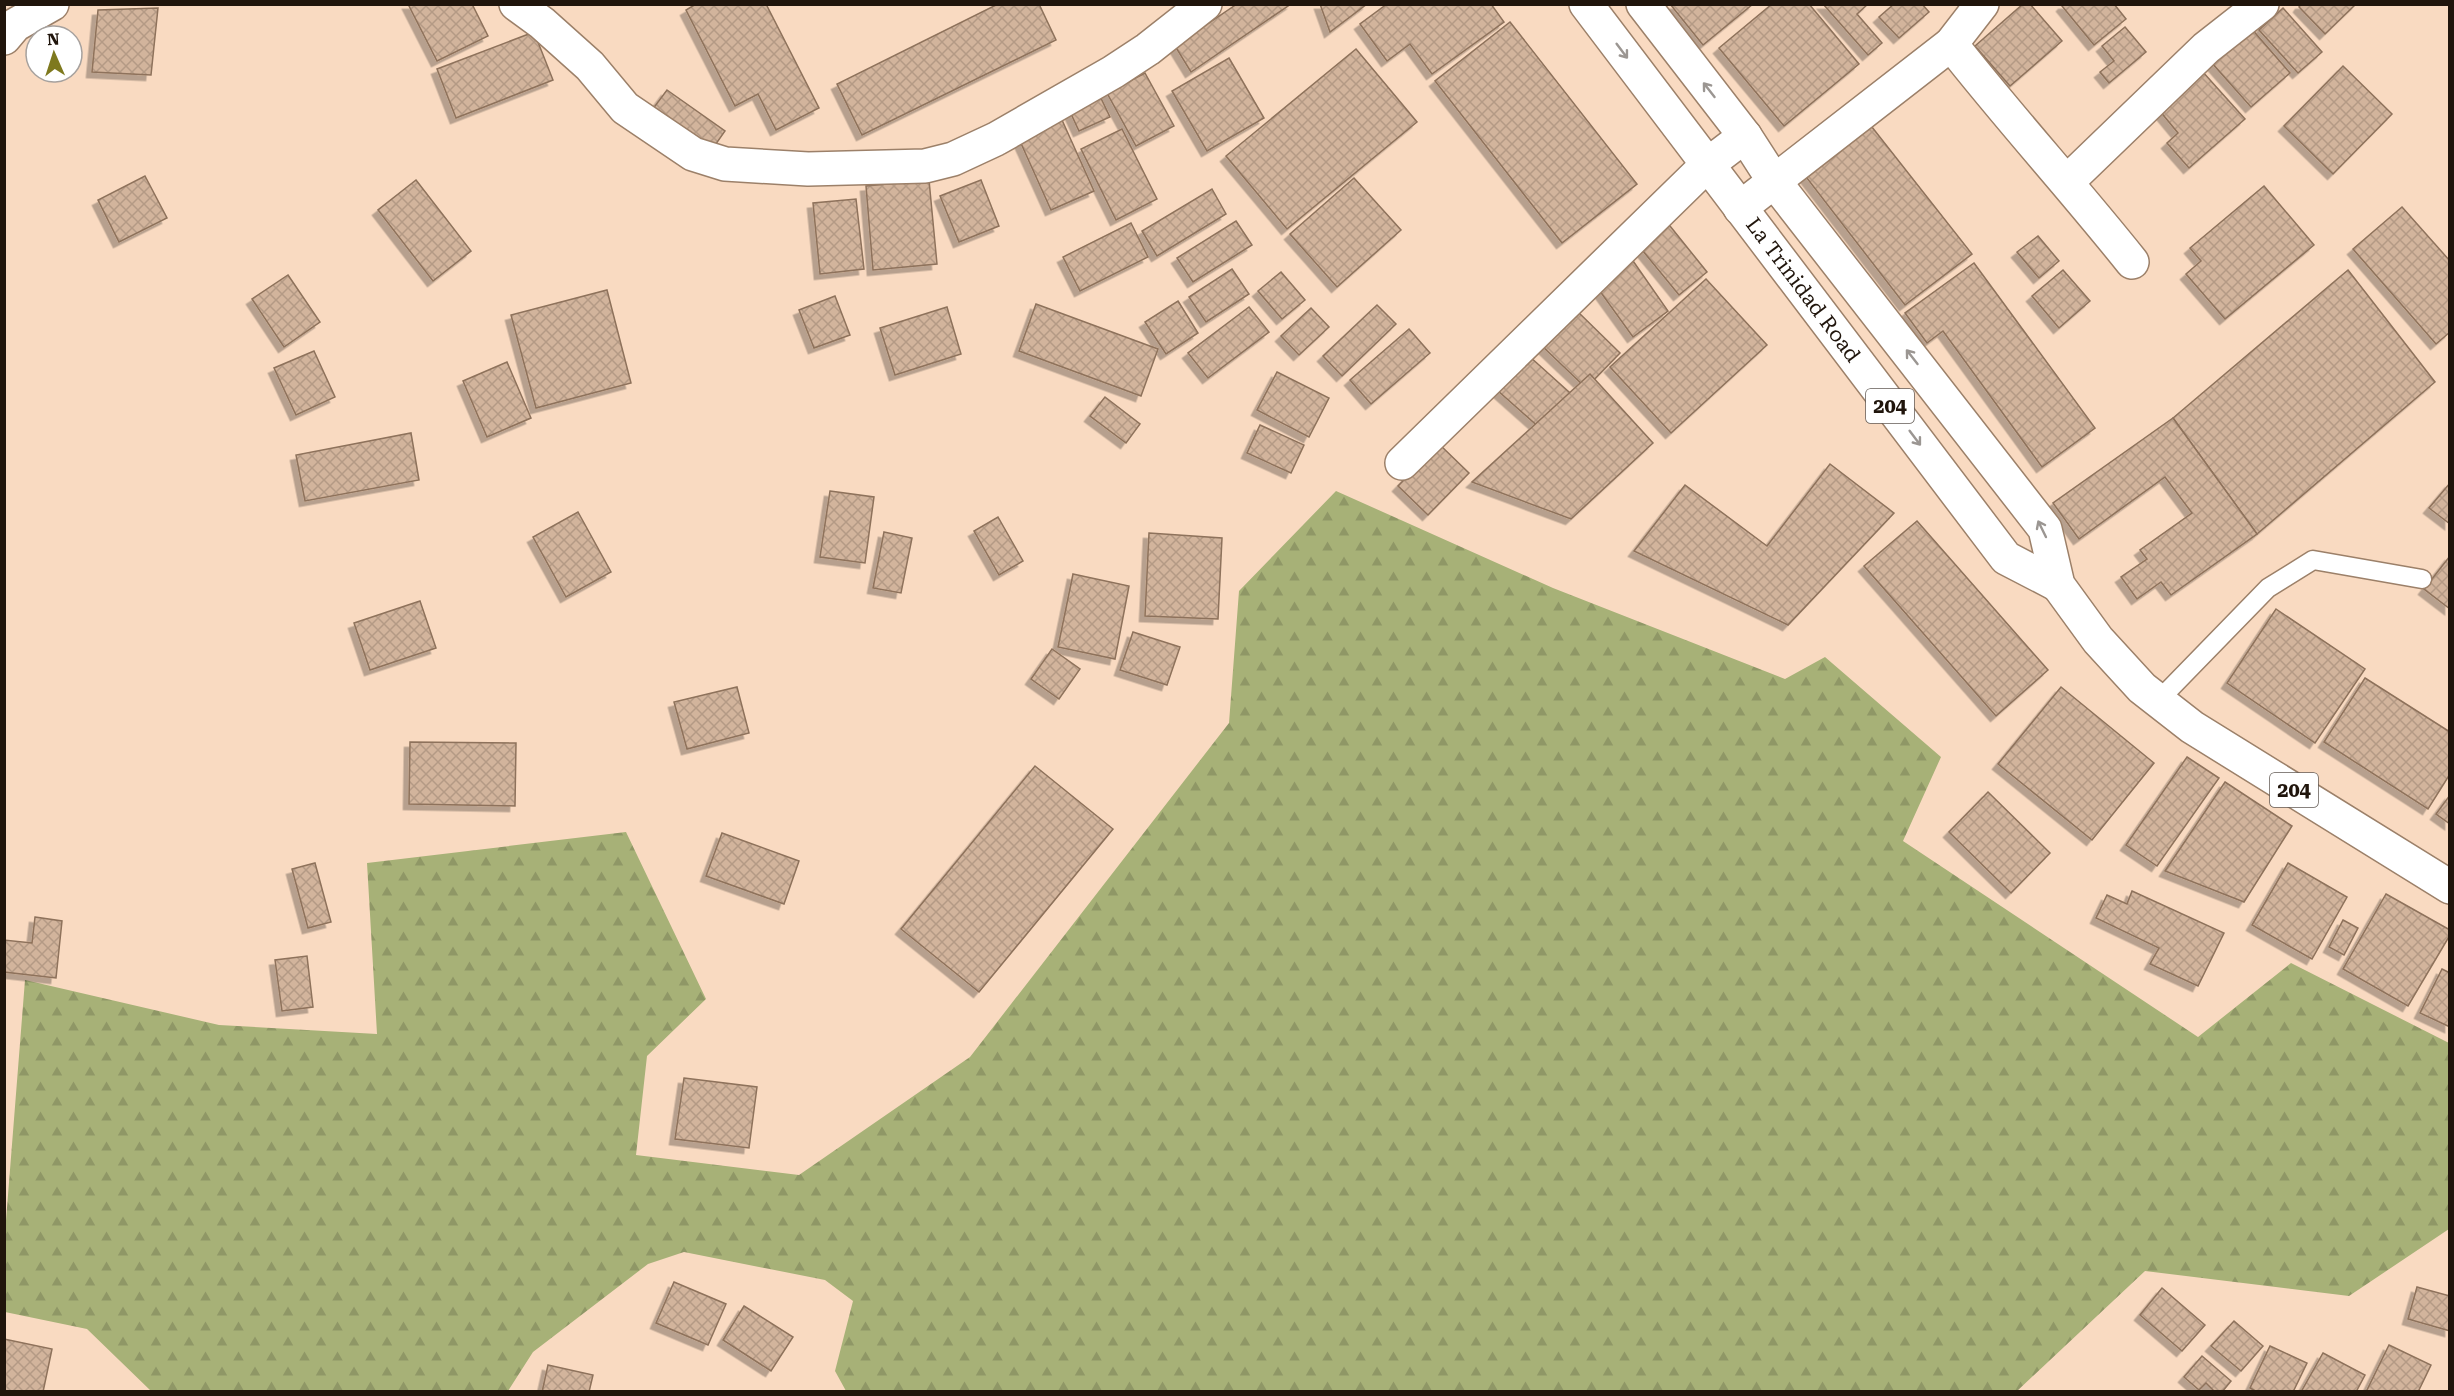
<svg xmlns="http://www.w3.org/2000/svg" width="2454" height="1396" viewBox="0 0 2454 1396" font-family="'Roboto Serif',serif">
  <style>
    .forest { fill: url(#forest-firs) }
    .building { fill: url(#building-cross-hatch); stroke: #8e725b; stroke-width: 1.5; filter: url(#shadow) }
    .lines { fill: none; stroke-linecap: round; stroke-linejoin: round }
    .service-casing { stroke: #9c8069; stroke-width: 21 }
    .minor-casing { stroke: #9c8069; stroke-width: 36 }
    .trunk-casing { stroke: #9c8069; stroke-width: 36 }
    .service { stroke: #fff; stroke-width: 18 }
    .minor { stroke: #fff; stroke-width: 33 }
    .trunk { stroke: #fff; stroke-width: 33 }
    .oneway { stroke: #9b9692 }
    .labels { text-anchor: middle; dominant-baseline: central; stroke-width: 4.5; stroke-linejoin: round; paint-order: stroke }
    .shield { fill: #fff; stroke: #635b55; stroke-width: 1.5 }
    .shield-label { font-size: 20px; font-weight: bold; fill: #20150c }
    .street-label { font-size: 21px; fill: #20150c; stroke: #fff }
  </style>
  <defs>
    <pattern id="forest-firs" width="22" height="20" patternUnits="userSpaceOnUse" patternTransform="scale(1.5)"><rect width="22" height="20" fill="#a7b177"/><path d="M5 1l3.5 6h-7zM16 11l3.5 6h-7z" fill="#8f9766"/></pattern>
    <pattern id="building-cross-hatch" width="8" height="8" patternUnits="userSpaceOnUse" patternTransform="scale(1.5)"><rect width="8" height="8" fill="#d2b49c"/><path d="M0 0l8 8M0 8l8-8" fill="none" stroke="#b49a85"/></pattern>
    <filter id="shadow"><feDropShadow dx="-5.5" dy="5.5" stdDeviation="0" flood-color="#0004"/></filter>
  </defs>
  <rect width="100%" height="100%" fill="#f9dac1"/>
  <polygon class="forest" points="1336,491 1553,588 1785,679 1825,657 1941,757 1903,841 2198,1037 2291,963 2449,1043 2449,1229 2349,1296 2145,1271 2016,1392 846,1391 835,1371 853,1301 825,1280 684,1252 648,1264 533,1352 508,1391 151,1391 87,1329 5,1312 5,1233 25,980 219,1025 377,1034 367,863 626,832 706,999 647,1056 636,1155 799,1175 970,1057 1229,723 1239,591"/>
  <g class="building">
    <polygon points="408,4 472,4 488,36 437,61"/>
    <polygon points="696,4 766,4 819,108 776,130 758,94 735,106 686,10"/>
    <polygon points="998,4 1039,4 1056,40 862,135 837,84"/>
    <polygon points="1237,4 1291,4 1191,72 1175,46"/>
    <polygon points="1320,4 1367,4 1330,32"/>
    <polygon points="1387,4 1491,4 1504,22 1432,74 1410,44 1387,61 1360,24"/>
    <polygon points="1670,4 1753,4 1703,45"/>
    <polygon points="1772,4 1809,4 1859,64 1784,126 1719,48"/>
    <polygon points="1823,4 1868,4 1857,14 1882,43 1868,55"/>
    <polygon points="1894,4 1922,4 1929,12 1899,38 1879,17"/>
    <polygon points="2023,4 2030,4 2062,41 2010,86 1975,46"/>
    <polygon points="2064,4 2114,4 2126,19 2094,45 2062,6"/>
    <polygon points="2301,4 2356,4 2325,34 2299,7"/>
    <polygon points="158,8 151,75 92,72 98,10"/>
    <polygon points="2283,8 2322,52 2298,73 2259,30"/>
    <polygon points="1510,22 1637,184 1562,243 1435,81"/>
    <polygon points="2125,27 2146,52 2109,83 2100,72 2114,61 2102,46"/>
    <polygon points="2250,27 2290,73 2251,107 2211,62"/>
    <polygon points="534,32 553,80 456,118 437,69"/>
    <polygon points="1356,49 1417,122 1287,229 1226,156"/>
    <polygon points="1229,58 1264,118 1207,151 1172,91"/>
    <polygon points="2343,66 2392,114 2333,174 2284,126"/>
    <polygon points="2202,71 2245,119 2189,168 2167,143 2178,133 2159,110"/>
    <polygon points="1145,73 1174,126 1136,146 1107,93"/>
    <polygon points="1096,88 1110,117 1079,131 1065,101"/>
    <polygon points="667,90 725,131 711,151 652,110"/>
    <polygon points="1062,120 1094,191 1051,210 1019,139"/>
    <polygon points="1868,122 1972,254 1905,305 1803,173"/>
    <polygon points="1122,129 1157,199 1116,220 1081,149"/>
    <polygon points="145,176 167,218 119,242 98,200"/>
    <polygon points="1354,178 1401,230 1337,287 1290,234"/>
    <polygon points="416,180 471,251 433,281 378,210"/>
    <polygon points="929,180 937,264 873,270 866,186"/>
    <polygon points="981,180 999,226 959,242 940,196"/>
    <polygon points="2264,186 2314,245 2225,319 2186,274 2201,261 2190,248"/>
    <polygon points="1212,189 1226,214 1157,256 1142,231"/>
    <polygon points="856,199 864,269 820,274 813,203"/>
    <polygon points="2402,207 2450,261 2450,332 2436,344 2353,249"/>
    <polygon points="1236,221 1252,245 1193,282 1177,258"/>
    <polygon points="1666,221 1707,272 1679,295 1638,245"/>
    <polygon points="1131,223 1148,257 1080,291 1063,257"/>
    <polygon points="2038,236 2059,261 2039,278 2017,252"/>
    <polygon points="1631,258 1668,311 1633,337 1594,283"/>
    <polygon points="1974,263 2095,428 2042,467 1943,331 1927,343 1905,313"/>
    <polygon points="1232,269 1249,294 1206,322 1189,297"/>
    <polygon points="2063,270 2090,301 2059,328 2032,296"/>
    <polygon points="2348,270 2435,382 2257,534 2173,418"/>
    <polygon points="1281,272 1305,300 1282,319 1258,291"/>
    <polygon points="288,275 320,322 284,347 252,299"/>
    <polygon points="1706,279 1767,345 1671,433 1610,367"/>
    <polygon points="607,290 631,383 536,408 511,315"/>
    <polygon points="835,296 850,335 814,348 799,310"/>
    <polygon points="1178,301 1198,333 1166,354 1145,322"/>
    <polygon points="1036,304 1158,349 1141,396 1019,351"/>
    <polygon points="1377,305 1396,324 1342,376 1323,356"/>
    <polygon points="947,307 961,354 895,375 880,328"/>
    <polygon points="1249,307 1269,332 1208,378 1188,353"/>
    <polygon points="1311,308 1329,327 1299,355 1281,336"/>
    <polygon points="1575,309 1620,353 1586,388 1540,344"/>
    <polygon points="1409,329 1430,353 1371,404 1350,380"/>
    <polygon points="314,351 335,397 296,415 274,368"/>
    <polygon points="1529,356 1598,418 1567,452 1497,390"/>
    <polygon points="507,362 531,418 487,437 463,381"/>
    <polygon points="1277,372 1329,398 1309,437 1257,410"/>
    <polygon points="1590,374 1653,443 1571,519 1472,482"/>
    <polygon points="1105,397 1140,424 1126,443 1090,416"/>
    <polygon points="2173,418 2257,534 2171,595 2161,582 2137,599 2121,577 2147,559 2140,550 2192,513 2165,477 2079,539 2053,503"/>
    <polygon points="1260,425 1304,445 1291,473 1247,453"/>
    <polygon points="411,433 419,480 305,501 296,455"/>
    <polygon points="1439,444 1469,473 1428,515 1398,486"/>
    <polygon points="1830,464 1894,513 1788,625 1634,551 1685,485 1767,546"/>
    <polygon points="2450,483 2450,524 2429,508"/>
    <polygon points="830,491 874,497 865,563 820,557"/>
    <polygon points="578,512 611,572 566,597 533,537"/>
    <polygon points="998,517 1023,561 999,575 974,531"/>
    <polygon points="1917,521 2048,670 1996,716 1864,566"/>
    <polygon points="884,532 912,538 901,593 873,588"/>
    <polygon points="1149,533 1222,538 1218,619 1145,616"/>
    <polygon points="2450,556 2450,609 2424,589"/>
    <polygon points="1073,574 1129,586 1115,659 1058,647"/>
    <polygon points="420,601 436,648 370,670 354,623"/>
    <polygon points="2276,609 2365,669 2315,743 2227,683"/>
    <polygon points="1133,632 1180,647 1167,685 1120,670"/>
    <polygon points="1052,649 1080,669 1059,699 1031,679"/>
    <polygon points="2365,678 2450,732 2450,774 2428,809 2324,742"/>
    <polygon points="737,687 749,733 687,749 674,702"/>
    <polygon points="2061,687 2154,763 2092,840 1998,764"/>
    <polygon points="410,742 516,743 515,806 409,804"/>
    <polygon points="2187,757 2219,778 2157,866 2126,845"/>
    <polygon points="1035,766 1113,829 979,992 901,929"/>
    <polygon points="2225,782 2292,826 2244,902 2165,871"/>
    <polygon points="1988,792 2050,853 2011,893 1949,832"/>
    <polygon points="2450,795 2450,824 2436,814"/>
    <polygon points="722,833 799,861 784,904 706,876"/>
    <polygon points="315,863 331,922 308,928 292,869"/>
    <polygon points="2288,863 2347,897 2312,959 2252,925"/>
    <polygon points="2132,891 2224,933 2198,986 2150,964 2159,948 2096,918 2107,895 2127,904"/>
    <polygon points="2386,894 2450,930 2450,935 2408,1006 2343,969"/>
    <polygon points="35,917 62,921 56,978 4,972 4,940 32,943"/>
    <polygon points="2343,920 2358,928 2344,955 2329,947"/>
    <polygon points="307,956 313,1007 282,1011 275,960"/>
    <polygon points="2442,969 2450,973 2450,1027 2420,1013"/>
    <polygon points="684,1078 757,1087 749,1148 675,1139"/>
    <polygon points="674,1282 726,1304 708,1345 656,1323"/>
    <polygon points="2417,1287 2450,1296 2450,1331 2408,1319"/>
    <polygon points="2162,1288 2205,1325 2182,1351 2140,1315"/>
    <polygon points="744,1306 793,1337 771,1371 723,1340"/>
    <polygon points="2234,1321 2263,1346 2241,1371 2211,1346"/>
    <polygon points="4,1339 52,1349 43,1392 4,1392"/>
    <polygon points="2389,1345 2431,1365 2418,1392 2366,1392"/>
    <polygon points="2270,1346 2307,1363 2293,1392 2257,1392 2250,1388"/>
    <polygon points="2323,1353 2365,1375 2356,1392 2301,1392"/>
    <polygon points="2202,1356 2231,1381 2222,1392 2215,1392 2206,1383 2199,1390 2184,1377"/>
    <polygon points="548,1365 593,1375 589,1392 542,1392"/>
  </g>
  <g class="lines">
    <defs>
      <polyline id="service" points="2158,701 2268,588 2313,560 2422,579"/>
      <g id="minor">
        <polyline points="516,4 542,23 590,66 625,108 693,154 725,164 808,169 925,166 953,159 996,139 1113,72 1148,49 1205,4"/>
        <polyline points="4,38 15,25 52,4"/>
        <path d="M1951,44C2009,118 2073,188 2132,262"/>
        <polyline points="2068,181 2206,48 2262,4"/>
        <polyline points="1740,208 1951,44 1982,4"/>
        <polyline points="1402,463 1707,165 1745,136"/>
      </g>
      <g id="trunk">
        <polyline points="1586,4 2006,558 2058,585"/>
        <polyline points="1643,4 1745,136 1774,181 2045,529 2058,585 2098,640 2142,688 2192,727 2450,887"/>
      </g>
    </defs>
    <use href="#service" class="service-casing"/>
    <use href="#minor" class="minor-casing"/>
    <use href="#trunk" class="trunk-casing"/>
    <use href="#service" class="service"/>
    <use href="#minor" class="minor"/>
    <use href="#trunk" class="trunk"/>
  </g>
  <defs><path id="oneway-shaft" d="M-6 0H5M1.5-3L5.5 0L1.5 3" fill="none" stroke-width="1.6" stroke-linecap="round" stroke-linejoin="round" transform="scale(1.5)"/></defs>
  <g class="oneway">
    <use href="#oneway-shaft" transform="translate(1622 51) rotate(53)"/>
    <use href="#oneway-shaft" transform="translate(1709 90) rotate(-128)"/>
    <use href="#oneway-shaft" transform="translate(1912 357) rotate(-128)"/>
    <use href="#oneway-shaft" transform="translate(1915 438) rotate(53)"/>
    <use href="#oneway-shaft" transform="translate(2042 529) rotate(-116)"/>
  </g>
  <g class="labels">
    <g class="shield">
      <rect x="1866" y="389" width="48" height="34" rx="4.5"/>
      <rect x="2270" y="773" width="48" height="34" rx="4.5"/>
    </g>
    <g class="shield-label">
      <text x="1890" y="406">204</text>
      <text x="2294" y="790">204</text>
    </g>
    <g class="street-label">
      <text transform="translate(1803 290) rotate(53)">La Trinidad Road</text>
    </g>
  </g>
  <rect width="2454" height="1396" fill="none" stroke="#20150c" stroke-width="12"/>
  <g transform="translate(54 54) rotate(357)"><circle r="28" fill="#ffffff" stroke="#a6a19e" stroke-width="1.5"/>
  <path d="M0-4.5L10 22L0 15L-10 22Z" fill="#7e791e"/>
  <text y="-9" font-size="16" font-weight="bold" text-anchor="middle" fill="#20150c">N</text>
  </g>
</svg>
